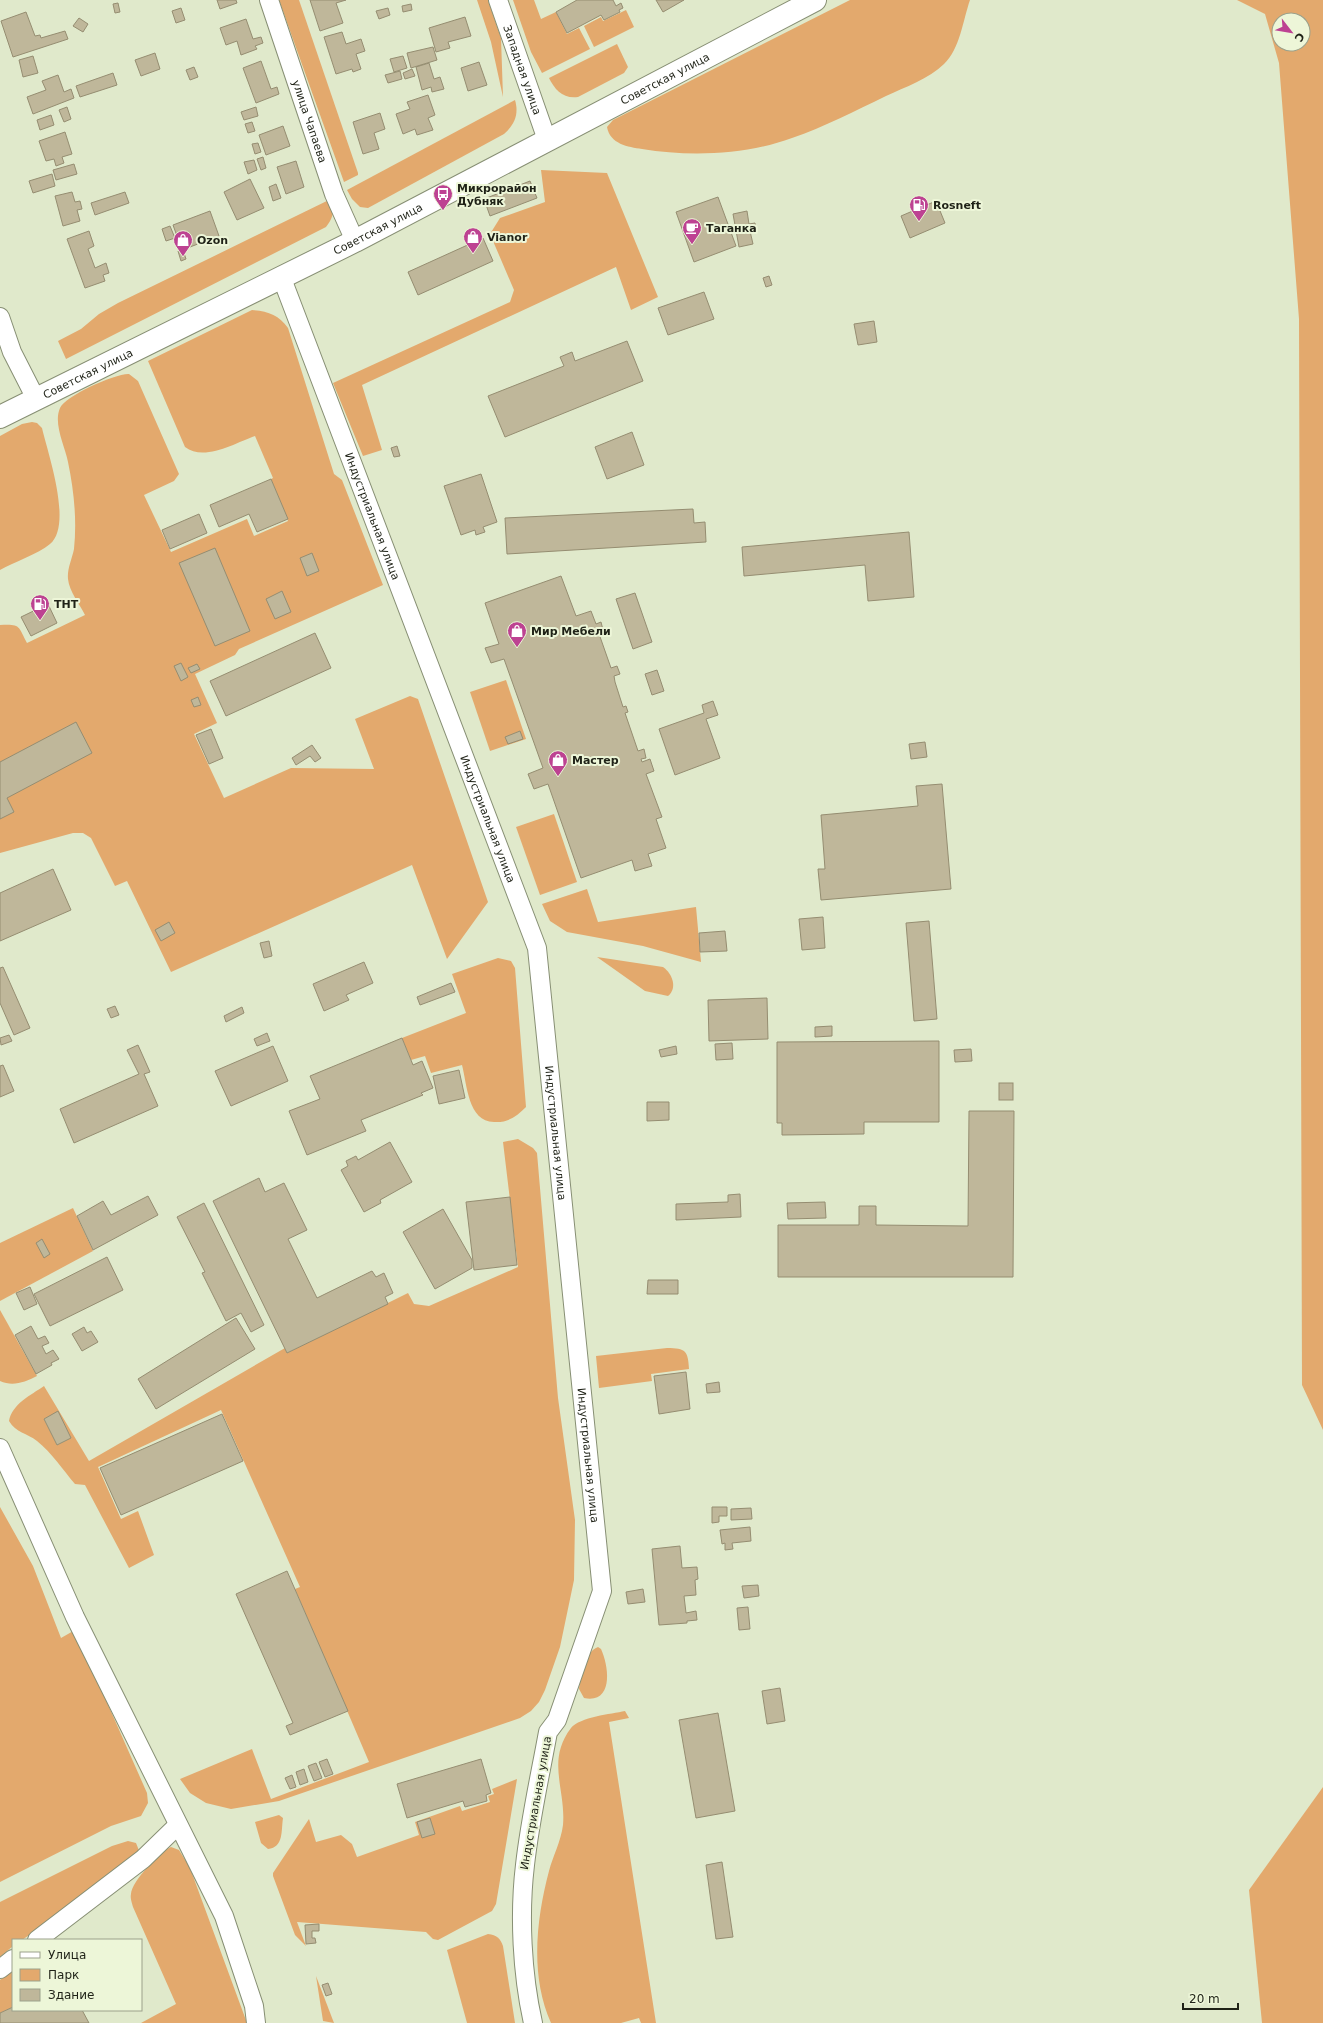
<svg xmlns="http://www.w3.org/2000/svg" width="1323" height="2023" viewBox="0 0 1323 2023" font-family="'DejaVu Sans',sans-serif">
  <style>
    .green { fill: #e3a96d; fill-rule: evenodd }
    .building { fill: #bfb79a; stroke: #958d71 }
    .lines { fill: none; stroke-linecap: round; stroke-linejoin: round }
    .street-casing { stroke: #878f74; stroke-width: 20 }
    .primary-casing { stroke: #878f74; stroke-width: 24 }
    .street { stroke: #fff; stroke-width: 18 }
    .primary { stroke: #fff; stroke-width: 22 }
    .labels { text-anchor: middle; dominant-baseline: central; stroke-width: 4; stroke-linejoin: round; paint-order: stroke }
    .street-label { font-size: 11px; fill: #1f2217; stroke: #edf6d8 }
    .poi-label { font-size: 11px; font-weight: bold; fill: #1f2217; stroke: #edf6d8; text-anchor: start }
  </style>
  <rect width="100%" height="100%" fill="#e0e9cb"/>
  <g class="green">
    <polygon points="279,0 299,0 358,173 358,175 344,182"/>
    <polygon points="477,0 488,0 501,38 503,97 491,42"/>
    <polygon points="513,0 534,0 541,19 556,12 567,34 579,28 590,49 542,73 531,52"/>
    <path d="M850,0H970C963,20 960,49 944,64C929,79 905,87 886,96C855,111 824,127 792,138C746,155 690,157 642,149C628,147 610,144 607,127L613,120Z"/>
    <path d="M1237,0H1323V1430L1302,1385L1299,319L1279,63L1265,14ZM1279,20H1303V44H1279Z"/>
    <polygon points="626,10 634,27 594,47 584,26 601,17 603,21"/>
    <path d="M617,44L628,67L624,73L578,97C563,99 555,90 549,78Z"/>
    <path d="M515,100C519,114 515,124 504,134L368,208L360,207L352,199L347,190Z"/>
    <polygon points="541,170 607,173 658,297 631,310 616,267 362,385 382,450 363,456 333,383 510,302 514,290 490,234 500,218 545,202"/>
    <path d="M333,198C334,210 334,217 326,227L66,359L58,341L81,329L99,314L118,303Z"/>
    <path d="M252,310C268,311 279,315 288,328L334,474L342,480L383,585L239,649L235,655L195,674L217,723L194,734L224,798L291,768L374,769L355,719L410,696L418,699L488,902L447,959L412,865L171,972L127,881L115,886L91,838L83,833H73L0,853V625C21,624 18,626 27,643L85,615C80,605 69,591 68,579C67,569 72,559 74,549C77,520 74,491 68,462C65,446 53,424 60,408C65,396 116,373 129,374L138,381L179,474L174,481L144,495L171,552L247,519L254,536L288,521L271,479L273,478L255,436C235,443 204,462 185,447L148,361Z"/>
    <path d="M32,422L37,423L42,428C48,454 73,525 50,544C38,554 14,562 0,570V436L22,424Z"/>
    <polygon points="506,680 526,739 490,751 470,692"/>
    <polygon points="554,814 577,882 540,895 516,827"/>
    <polygon points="587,889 598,922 696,907 701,962 643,946 567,932 550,921 542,904"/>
    <path d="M597,957L663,967C672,973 678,988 668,996L645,991Z"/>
    <path d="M498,958L511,961L515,968L526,1107C517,1116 508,1123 494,1122C468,1122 467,1084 462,1065L431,1073L425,1056L411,1060L402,1038L466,1013L452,974Z"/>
    <path d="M518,1139L533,1148L537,1153L558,1398L575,1520L574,1580L560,1647L545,1690L539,1702L531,1711L520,1718L279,1801L231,1809L206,1803L190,1793L180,1779L252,1749L271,1799L369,1762L295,1589L300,1587L221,1410L98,1467L121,1519L138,1511L154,1555L129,1568L85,1485L75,1484C63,1470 52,1453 37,1441C27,1433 16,1433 9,1421C12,1404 31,1395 44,1386L89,1461L285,1348L287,1353L408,1293L414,1304L429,1306L518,1267L503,1142ZM58,1412L71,1438L57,1445L44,1419Z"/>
    <polygon points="73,1208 93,1251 0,1301 0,1243"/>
    <path d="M0,1310L37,1376C25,1382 13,1387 0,1381Z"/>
    <path d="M667,1348C686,1348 688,1351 689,1369L651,1374L652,1381L599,1388L596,1356Z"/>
    <polygon points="0,1507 33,1566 61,1638 75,1630 147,1793 148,1803 141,1816 111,1826 0,1882"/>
    <path d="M598,1647L601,1649C609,1666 614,1704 584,1698L579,1689C581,1677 584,1652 598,1647Z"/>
    <path d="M625,1711L629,1718L609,1722L656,2023H641L639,2018L621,2023H551C530,1976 536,1920 549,1871C553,1856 561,1841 563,1825C566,1789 546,1761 571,1728C580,1717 611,1714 625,1711Z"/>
    <polygon points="517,1779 496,1904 492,1911 438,1940 433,1939 426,1932 297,1922 306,1946 295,1935 273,1876 273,1873 309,1819 316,1842 341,1835 352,1844 357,1857 419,1835 415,1822 460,1806 462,1811 490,1802 488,1796 494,1794 492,1789"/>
    <polygon points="1323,1787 1323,2023 1262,2023 1249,1890"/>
    <path d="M279,1815L283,1818C281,1831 284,1847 268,1849L261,1843L255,1822Z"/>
    <polygon points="128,1841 136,1843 140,1853 137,1861 22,1940 13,1940 13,1946 0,1957 0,1902 112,1846"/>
    <path d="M171,1847L179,1850L190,1868L247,2023H141L176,2004L133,1907C132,1903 130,1898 131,1894C132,1881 159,1853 171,1847Z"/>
    <path d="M488,1934C497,1935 500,1938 503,1946L515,2023H467L447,1950Z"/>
    <polygon points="13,1969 13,2007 0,2013 0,1980"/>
    <polygon points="316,1976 334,2023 323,2021"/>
  </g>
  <g class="building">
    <polygon points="217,0 236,0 237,3 220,9"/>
    <polygon points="310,0 346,0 336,3 343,23 320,31"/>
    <polygon points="577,0 613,0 616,6 621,3 623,8 619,10 620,12 604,20 601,15 567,33 556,12"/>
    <polygon points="656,0 684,0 663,12"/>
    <polygon points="118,3 120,12 115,13 113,4"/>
    <polygon points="411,4 412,10 403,12 402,6"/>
    <polygon points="181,8 185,20 176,23 172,11"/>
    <polygon points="388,8 390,15 379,19 376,11"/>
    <polygon points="26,12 35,36 40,35 41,38 65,31 68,39 13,57 1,21"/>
    <polygon points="465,17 471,36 448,42 450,48 436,52 429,28"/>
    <polygon points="79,18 88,24 83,32 73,26"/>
    <polygon points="246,19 253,39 261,37 263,43 255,46 257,49 241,55 237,41 226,45 220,28"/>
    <polygon points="342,32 346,44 361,39 365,51 356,54 361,69 353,72 352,69 336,74 324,37"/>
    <polygon points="433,47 437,60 411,68 407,53"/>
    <polygon points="155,53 160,69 141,76 135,60"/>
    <polygon points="33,56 38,73 23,77 19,60"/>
    <polygon points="403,56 407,68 394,72 390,59"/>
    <polygon points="261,61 271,89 277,87 279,94 256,103 243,68"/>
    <polygon points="479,62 487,85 468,91 461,68"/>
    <polygon points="429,63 434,79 440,77 444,89 432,92 431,87 422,90 416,67"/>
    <polygon points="194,67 198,77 190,80 186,70"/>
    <polygon points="412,69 415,76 405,79 403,73"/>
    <polygon points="400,71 402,79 388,83 385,75"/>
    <polygon points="113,73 117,85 80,97 76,86"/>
    <polygon points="58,75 64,92 71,89 74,98 33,114 27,97 46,90 42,81"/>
    <polygon points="428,95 435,115 428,118 433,130 417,135 415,129 403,134 396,114 410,109 407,102"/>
    <polygon points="67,107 71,119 64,122 59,110"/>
    <polygon points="256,107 258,116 244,120 241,112"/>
    <polygon points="380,113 385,129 374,133 379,149 363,154 353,122"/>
    <polygon points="51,115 54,125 40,130 37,120"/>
    <polygon points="252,122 255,131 248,133 245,124"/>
    <polygon points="283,126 290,146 266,155 259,135"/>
    <polygon points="65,132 72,154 62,157 64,163 56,166 54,159 46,161 39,141"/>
    <polygon points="258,143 261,152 255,154 252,144"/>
    <polygon points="263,157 266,168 261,170 257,159"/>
    <polygon points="254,160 257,170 248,174 244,162"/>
    <polygon points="296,161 304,187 286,194 277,167"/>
    <polygon points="74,164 77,174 56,180 53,170"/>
    <polygon points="52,174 55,186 33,193 29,181"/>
    <polygon points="250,179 264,208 237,220 224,192"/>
    <polygon points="530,181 537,198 490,216 484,199"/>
    <polygon points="276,184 281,198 273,201 269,187"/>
    <polygon points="72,192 75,202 80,201 82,209 77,210 80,221 63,226 55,196"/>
    <polygon points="125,192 129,203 95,215 91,203"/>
    <polygon points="718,197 736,246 694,262 676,212"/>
    <polygon points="936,201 945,223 910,238 901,216"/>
    <polygon points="210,211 219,236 182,250 173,225"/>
    <polygon points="747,211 749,224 755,223 756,230 750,231 753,244 739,247 733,214"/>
    <polygon points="170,226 175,238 166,241 162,229"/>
    <polygon points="89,231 94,246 88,249 95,268 106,263 109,273 103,275 105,281 85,288 67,239"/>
    <polygon points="483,238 493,261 418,295 408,272"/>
    <polygon points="183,250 186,259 181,261 178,251"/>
    <polygon points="769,276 772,285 766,287 763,278"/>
    <polygon points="704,292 714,319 668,335 658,308"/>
    <polygon points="874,321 877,342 858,345 854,324"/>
    <polygon points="627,341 643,381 505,437 488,396 564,366 560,357 572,352 575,361"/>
    <polygon points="632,432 644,465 607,479 595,447"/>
    <polygon points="397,446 400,456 394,457 391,448"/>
    <polygon points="481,474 497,522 483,527 485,532 476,535 475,530 461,535 444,486"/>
    <polygon points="271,479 288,519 257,532 249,514 219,527 210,505"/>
    <polygon points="693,509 694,523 705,522 706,542 507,554 505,518"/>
    <polygon points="199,514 207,533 170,549 162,530"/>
    <polygon points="909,532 914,597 868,601 865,565 744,576 742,547"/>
    <polygon points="215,548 250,631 215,646 179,563"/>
    <polygon points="312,553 319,571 307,576 300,558"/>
    <polygon points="561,576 576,616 591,611 596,624 601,622 603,630 598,631 611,668 617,666 620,674 614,676 615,682 623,707 626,706 628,712 625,713 638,751 644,749 646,758 641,759 642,762 650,759 654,771 646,774 662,817 656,819 666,848 648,854 652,866 635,871 632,860 581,878 548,784 534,789 528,774 543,768 504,659 491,663 485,648 499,644 485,603"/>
    <polygon points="282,591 291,612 275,619 266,599"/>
    <polygon points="635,593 652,642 633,649 616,599"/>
    <polygon points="48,604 57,623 31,636 21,617"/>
    <polygon points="315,633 331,668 226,716 210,681"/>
    <polygon points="181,663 188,677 181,681 174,666"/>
    <polygon points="197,664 200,669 191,673 188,668"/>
    <polygon points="657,670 664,691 652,695 645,674"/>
    <polygon points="198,697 201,705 194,707 191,700"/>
    <polygon points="713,701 718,715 706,719 720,758 675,775 659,729 704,713 702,705"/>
    <polygon points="76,722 92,753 7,798 14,812 0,819 0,762"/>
    <polygon points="211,729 223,758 209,764 196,735"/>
    <polygon points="520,731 523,739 508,744 505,737"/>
    <polygon points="925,742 927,757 911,759 909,744"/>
    <polygon points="312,745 321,758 315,762 310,756 296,765 292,758"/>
    <polygon points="942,784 951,889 821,900 818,869 825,869 821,815 918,806 916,786"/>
    <polygon points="53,869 71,910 0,941 0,893"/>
    <polygon points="823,917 825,948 802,950 799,919"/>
    <polygon points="929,921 937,1019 914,1021 906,923"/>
    <polygon points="169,922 175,933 161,941 155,930"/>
    <polygon points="725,931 727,951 700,952 699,933"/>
    <polygon points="269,941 272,956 264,958 260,943"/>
    <polygon points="364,962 373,983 346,995 349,1000 324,1011 313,984"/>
    <polygon points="3,967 30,1028 14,1035 0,1003 0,968"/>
    <polygon points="451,983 455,992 420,1005 417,997"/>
    <polygon points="767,998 768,1039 709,1041 708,1000"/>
    <polygon points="115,1006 119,1015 111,1018 107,1009"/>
    <polygon points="242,1007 244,1013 226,1022 224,1016"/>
    <polygon points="832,1026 832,1036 815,1037 815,1027"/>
    <polygon points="267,1033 270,1041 257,1046 254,1039"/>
    <polygon points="9,1035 12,1041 1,1045 0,1038"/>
    <polygon points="402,1038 413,1065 422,1061 433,1088 421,1093 423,1095 361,1120 366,1131 307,1155 289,1111 320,1099 310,1076"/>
    <polygon points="939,1041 939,1122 864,1122 864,1134 782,1135 782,1123 777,1123 777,1042"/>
    <polygon points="732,1043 733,1059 716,1060 715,1044"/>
    <polygon points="138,1045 150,1072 144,1074 158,1106 74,1143 60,1109 139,1074 127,1050"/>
    <polygon points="273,1046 288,1081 231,1106 215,1071"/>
    <polygon points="676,1046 677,1054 661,1057 659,1050"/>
    <polygon points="971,1049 972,1061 955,1062 954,1050"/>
    <polygon points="3,1065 14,1091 0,1097 0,1066"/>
    <polygon points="459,1070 465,1098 439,1104 433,1076"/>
    <rect x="999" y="1083" width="14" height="17"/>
    <polygon points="647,1102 669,1102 669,1120 647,1121"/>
    <polygon points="969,1111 1014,1111 1013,1277 778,1277 778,1225 859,1225 859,1206 876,1206 876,1225 968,1226"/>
    <polygon points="390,1142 412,1182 380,1200 381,1203 364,1212 341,1170 348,1166 346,1161 356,1156 358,1160"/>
    <polygon points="259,1178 265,1192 284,1183 307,1230 288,1239 317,1298 372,1271 376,1277 384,1273 393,1293 385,1297 388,1304 287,1353 213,1201"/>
    <polygon points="740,1194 741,1217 676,1220 676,1204 728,1202 728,1195"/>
    <polygon points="148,1196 158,1215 93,1250 77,1216 103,1201 111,1215"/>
    <polygon points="510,1197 517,1265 474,1270 466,1202"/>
    <polygon points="825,1202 826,1218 788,1219 787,1203"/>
    <polygon points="204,1203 264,1325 251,1332 241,1313 226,1321 202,1273 205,1272 177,1217"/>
    <polygon points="443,1209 472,1260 472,1268 435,1289 403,1232"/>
    <polygon points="42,1239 50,1254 44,1258 36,1243"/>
    <polygon points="107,1257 123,1290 50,1326 34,1294"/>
    <polygon points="648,1280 678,1280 678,1294 647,1294"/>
    <polygon points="30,1287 37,1304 24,1310 16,1293"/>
    <polygon points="236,1318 255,1349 156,1409 138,1379"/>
    <polygon points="31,1326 38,1339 45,1336 49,1343 42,1346 46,1354 53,1350 59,1359 51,1363 52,1365 36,1374 15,1335"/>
    <polygon points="84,1327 87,1333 91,1331 98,1342 82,1351 72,1334"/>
    <polygon points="686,1372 690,1409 659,1414 654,1376"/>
    <polygon points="719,1382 720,1392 707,1393 706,1384"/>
    <polygon points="58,1411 71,1438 57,1445 44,1419"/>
    <polygon points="222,1414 243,1461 121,1515 100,1468"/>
    <polygon points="712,1507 727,1507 727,1516 719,1516 719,1522 712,1523"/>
    <polygon points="751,1508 752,1519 731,1520 731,1509"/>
    <polygon points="750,1527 751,1541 732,1543 733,1549 725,1550 725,1543 722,1544 720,1530"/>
    <polygon points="680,1546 682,1568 697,1567 698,1579 695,1580 696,1595 684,1596 686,1613 696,1611 697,1620 687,1621 687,1623 659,1625 652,1549"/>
    <polygon points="287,1571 348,1711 290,1735 286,1726 293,1723 236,1594"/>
    <polygon points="758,1585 759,1596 744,1598 742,1586"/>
    <polygon points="643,1589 645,1602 628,1604 626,1592"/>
    <polygon points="748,1607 750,1629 739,1630 737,1608"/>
    <polygon points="780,1688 785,1721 767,1724 762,1691"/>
    <polygon points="718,1713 735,1811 696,1818 679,1720"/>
    <polygon points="327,1759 333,1774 325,1777 319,1762"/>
    <polygon points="481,1759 491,1793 486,1795 487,1801 465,1807 463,1801 407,1818 397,1784"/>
    <polygon points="316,1763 322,1778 314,1781 308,1766"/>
    <polygon points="304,1769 308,1782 300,1785 296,1772"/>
    <polygon points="292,1775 296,1787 290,1789 285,1778"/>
    <polygon points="430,1818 435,1834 422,1838 417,1822"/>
    <polygon points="722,1862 733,1937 716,1939 706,1865"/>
    <polygon points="319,1924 319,1931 312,1931 312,1938 315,1938 316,1943 306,1944 305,1925"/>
    <polygon points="328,1983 332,1994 326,1996 322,1985"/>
    <polygon points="13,2007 13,2010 82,2010 89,2023 0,2023 0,2013"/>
  </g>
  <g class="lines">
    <defs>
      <g id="street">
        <path id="s1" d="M269,0L334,194L355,241"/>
        <path id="s2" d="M498,0L547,140"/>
        <path id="s3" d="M281,276L537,948L602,1591L557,1720L548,1732C540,1776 530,1820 525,1865C519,1915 522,1974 533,2023"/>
        <polyline points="0,317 12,352 36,399"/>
        <polyline points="0,1448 75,1617 224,1916 254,2006 256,2023"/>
        <polyline points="37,1940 143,1859 178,1825"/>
        <polyline points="0,1969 13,1959"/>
      </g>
      <g id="primary">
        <path id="s4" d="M0,417L355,241L815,0"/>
      </g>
    </defs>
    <use href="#street" class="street-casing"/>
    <use href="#primary" class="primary-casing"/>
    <use href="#street" class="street"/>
    <use href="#primary" class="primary"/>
  </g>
  <defs>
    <symbol id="bus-pin" viewBox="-11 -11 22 30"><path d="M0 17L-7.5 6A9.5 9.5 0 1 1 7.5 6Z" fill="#bd4292" stroke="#edf6d8"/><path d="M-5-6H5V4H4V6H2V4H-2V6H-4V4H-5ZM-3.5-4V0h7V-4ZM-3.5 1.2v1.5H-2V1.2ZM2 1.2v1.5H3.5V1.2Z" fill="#fff"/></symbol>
    <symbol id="fuel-pin" viewBox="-11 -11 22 30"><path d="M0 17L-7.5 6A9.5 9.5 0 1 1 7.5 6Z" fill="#bd4292" stroke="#edf6d8"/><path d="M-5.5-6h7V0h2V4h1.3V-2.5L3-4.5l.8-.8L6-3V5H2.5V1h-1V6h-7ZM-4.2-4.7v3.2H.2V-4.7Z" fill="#fff"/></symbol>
    <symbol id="cafe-pin" viewBox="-11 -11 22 30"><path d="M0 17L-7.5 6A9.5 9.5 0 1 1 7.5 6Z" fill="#bd4292" stroke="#edf6d8"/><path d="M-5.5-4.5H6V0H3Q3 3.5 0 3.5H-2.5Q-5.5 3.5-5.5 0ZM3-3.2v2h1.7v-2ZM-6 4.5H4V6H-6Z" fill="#fff"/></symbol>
    <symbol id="shop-pin" viewBox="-11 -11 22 30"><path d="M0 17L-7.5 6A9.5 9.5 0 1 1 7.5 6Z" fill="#bd4292" stroke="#edf6d8"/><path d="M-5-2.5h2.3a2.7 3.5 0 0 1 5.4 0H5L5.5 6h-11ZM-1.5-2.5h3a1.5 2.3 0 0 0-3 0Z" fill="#fff"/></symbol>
  </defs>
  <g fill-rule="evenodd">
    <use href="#bus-pin" x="432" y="183" width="22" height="30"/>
    <use href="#fuel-pin" x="908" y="194" width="22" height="30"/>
    <use href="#cafe-pin" x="681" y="217" width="22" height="30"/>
    <use href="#shop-pin" x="462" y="226" width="22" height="30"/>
    <use href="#shop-pin" x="172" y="229" width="22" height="30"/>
    <use href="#fuel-pin" x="29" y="593" width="22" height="30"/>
    <use href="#shop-pin" x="506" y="620" width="22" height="30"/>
    <use href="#shop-pin" x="547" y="749" width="22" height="30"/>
  </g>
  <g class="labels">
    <g class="street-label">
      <text stroke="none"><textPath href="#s2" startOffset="74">Западная улица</textPath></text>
      <text stroke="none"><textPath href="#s4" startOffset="746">Советская улица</textPath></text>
      <text stroke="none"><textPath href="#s1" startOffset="128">улица Чапаева</textPath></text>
      <text stroke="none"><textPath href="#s4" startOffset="422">Советская улица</textPath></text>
      <text stroke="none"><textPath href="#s4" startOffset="98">Советская улица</textPath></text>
      <text stroke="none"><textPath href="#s3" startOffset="257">Индустриальная улица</textPath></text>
      <text stroke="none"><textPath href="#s3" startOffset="581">Индустриальная улица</textPath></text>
      <text stroke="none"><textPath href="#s3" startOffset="905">Индустриальная улица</textPath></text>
      <text stroke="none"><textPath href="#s3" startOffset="1229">Индустриальная улица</textPath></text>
      <text transform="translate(536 1803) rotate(-80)">Индустриальная улица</text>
    </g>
    <g class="poi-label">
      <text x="457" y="188">Микрорайон<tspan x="457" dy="13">Дубняк</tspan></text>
      <text x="933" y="205">Rosneft</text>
      <text x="706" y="228">Таганка</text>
      <text x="487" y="237">Vianor</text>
      <text x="197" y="240">Ozon</text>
      <text x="54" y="604">ТНТ</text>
      <text x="531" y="631">Мир Мебели</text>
      <text x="572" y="760">Мастер</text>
    </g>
  </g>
  <rect x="12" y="1939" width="130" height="72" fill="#edf6d8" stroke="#9ba18b"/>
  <rect x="20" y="1952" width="20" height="6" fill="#ffffff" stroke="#9ba18b"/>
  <text x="48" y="1959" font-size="12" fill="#1f2217">Улица</text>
  <rect x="20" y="1969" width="20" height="12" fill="#e3a96d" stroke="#9ba18b"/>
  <text x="48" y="1979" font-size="12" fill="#1f2217">Парк</text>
  <rect x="20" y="1989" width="20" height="12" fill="#bfb79a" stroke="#9ba18b"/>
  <text x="48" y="1999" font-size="12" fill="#1f2217">Здание</text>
  <g transform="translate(1291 32) rotate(121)"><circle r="19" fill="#edf6d8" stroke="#9ba18b"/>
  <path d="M0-3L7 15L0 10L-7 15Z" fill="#bd4292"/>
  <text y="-6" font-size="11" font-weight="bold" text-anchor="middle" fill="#1f2217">С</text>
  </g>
  <path d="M1183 2003v6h55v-6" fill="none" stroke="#1f2217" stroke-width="2"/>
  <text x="1189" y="2003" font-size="12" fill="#1f2217" stroke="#edf6d8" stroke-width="3" paint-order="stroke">20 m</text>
</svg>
